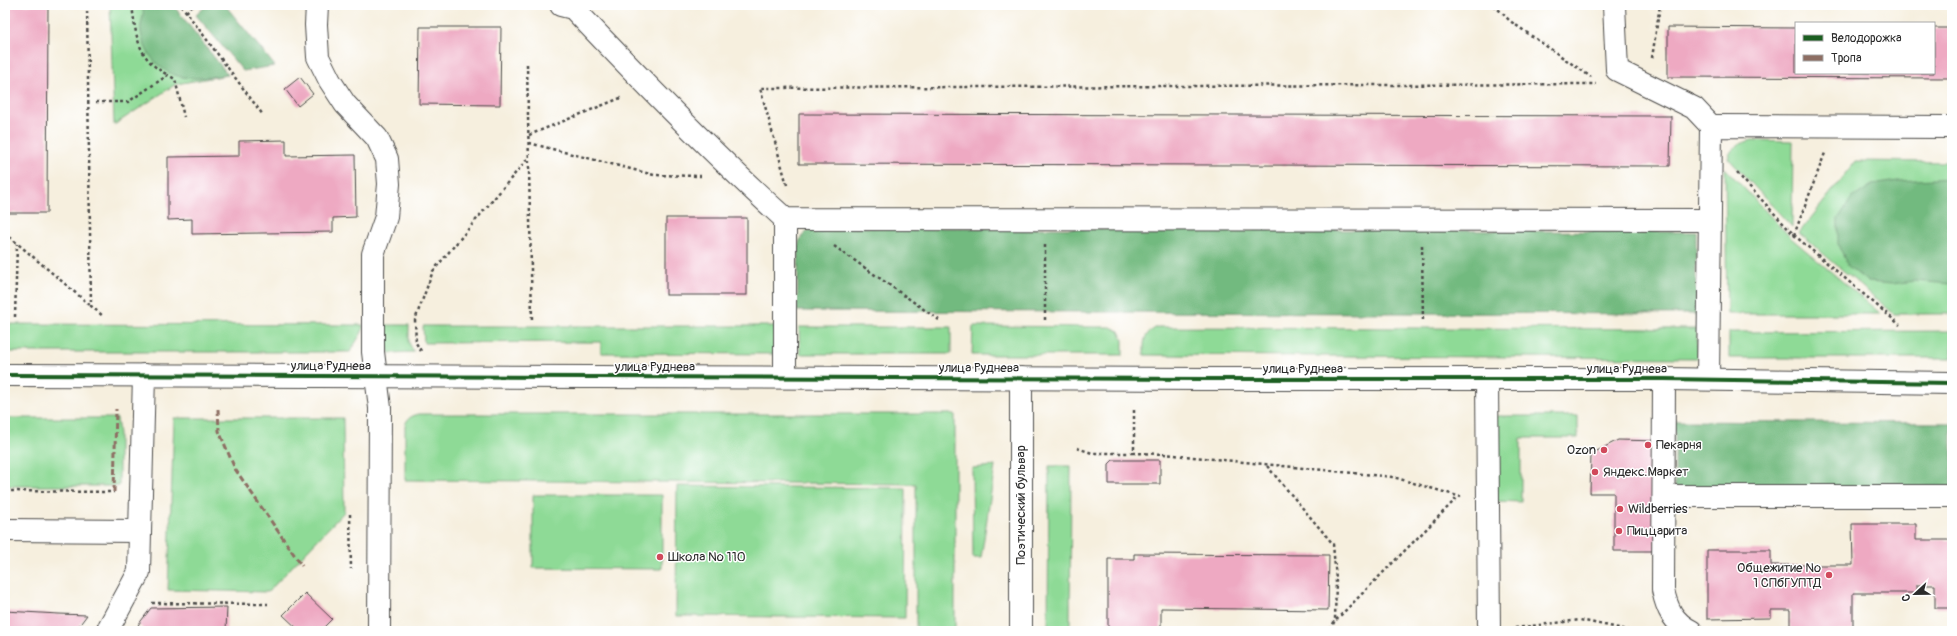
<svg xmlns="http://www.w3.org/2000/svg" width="1957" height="636" viewBox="0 0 1957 636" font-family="Pangolin,sans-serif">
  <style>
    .green { fill: #8eda96; stroke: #5c8260 }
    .forest { fill: #72ba7f; stroke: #4e7255 }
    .building { fill: #eea9c2 }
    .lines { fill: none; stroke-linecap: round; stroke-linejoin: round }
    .minor-casing { stroke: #494846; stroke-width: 24 }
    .path { stroke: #494846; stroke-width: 2.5; stroke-dasharray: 3 3; stroke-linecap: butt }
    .minor { stroke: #fff; stroke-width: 22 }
    .quiet { stroke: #8d6e63; stroke-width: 3; stroke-dasharray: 6 3; stroke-linecap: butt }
    .cycleway-casing { stroke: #fff; stroke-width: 6 }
    .cycleway { stroke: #1b5e20; stroke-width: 4 }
    .poi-dot { fill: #d1495b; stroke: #fff; stroke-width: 1.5 }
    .labels { text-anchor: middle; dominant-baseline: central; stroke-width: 3; stroke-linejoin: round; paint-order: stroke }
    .street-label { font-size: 13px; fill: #2b2b2b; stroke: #fff }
    .poi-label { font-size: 13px; fill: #2b2b2b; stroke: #fff; text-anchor: start }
  </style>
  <rect width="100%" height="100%" fill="#fff"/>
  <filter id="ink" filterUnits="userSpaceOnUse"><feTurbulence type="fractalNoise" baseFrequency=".025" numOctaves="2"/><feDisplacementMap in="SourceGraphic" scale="8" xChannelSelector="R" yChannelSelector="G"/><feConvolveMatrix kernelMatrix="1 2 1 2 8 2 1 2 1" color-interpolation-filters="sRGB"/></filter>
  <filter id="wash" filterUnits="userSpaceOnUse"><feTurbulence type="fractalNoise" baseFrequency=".012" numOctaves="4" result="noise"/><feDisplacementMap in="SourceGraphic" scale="16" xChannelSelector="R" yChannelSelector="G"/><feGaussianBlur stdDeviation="0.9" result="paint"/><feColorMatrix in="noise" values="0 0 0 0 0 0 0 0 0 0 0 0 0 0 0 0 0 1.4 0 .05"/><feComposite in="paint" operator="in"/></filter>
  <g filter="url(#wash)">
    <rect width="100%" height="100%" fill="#f6efde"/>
    <g class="green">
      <polygon points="110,5 173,5 228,75 176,84 114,125"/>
      <path d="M1752,140L1793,141L1792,227L1728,158C1732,146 1741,143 1752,140Z"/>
      <polygon points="1856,161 1952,162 1952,314 1894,314 1799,233"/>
      <polygon points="1725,168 1791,238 1881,314 1727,314"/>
      <polygon points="5,324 363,325 362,332 350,352 5,352"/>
      <polygon points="383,325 409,325 409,343 414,352 389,353"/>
      <polygon points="423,326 775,326 774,354 601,353 601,342 424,343"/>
      <polygon points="973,326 1111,327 1119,331 1123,340 1123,355 972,355"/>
      <polygon points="799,327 951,327 951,354 800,354"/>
      <path d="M1157,327L1697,329V358L1144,355C1144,340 1143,335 1157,327Z"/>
      <polygon points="1952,331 1952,358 1729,358 1729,332"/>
      <path d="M419,414H955V631H916V484L405,480V426C407,418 411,416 419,414Z"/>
      <polygon points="1495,416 1578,416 1578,438 1521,438 1521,502 1495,501"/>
      <polygon points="5,418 117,418 119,434 119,486 5,486"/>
      <polygon points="174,418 343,418 344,512 268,592 168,590"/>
      <polygon points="995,466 981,558 973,558 972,468"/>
      <polygon points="1049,466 1071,466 1070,631 1048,631"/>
      <polygon points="677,486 906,488 905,618 676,616"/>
      <polygon points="533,495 662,495 662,569 533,568"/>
    </g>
    <g class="forest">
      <path d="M141,5H173L228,75C214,76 196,80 182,77C160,73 144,53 141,32C139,23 147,13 141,5Z"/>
      <polygon points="207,5 225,5 275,66 243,71 196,15"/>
      <polygon points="1952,178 1952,284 1914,281 1892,284 1868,282 1848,266 1838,245 1838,219 1851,199 1872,185 1898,181"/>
      <path d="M821,227L1696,232V314L797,311L799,242C804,231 810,229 821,227Z"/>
      <polygon points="1675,421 1952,423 1952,490 1675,488"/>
    </g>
    <g id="blocks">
      <g class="building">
        <polygon points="5,5 48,5 47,213 5,213"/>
        <polygon points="420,27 501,27 500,105 419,104"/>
        <polygon points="1668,27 1796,28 1796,73 1934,73 1934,28 1952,28 1952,78 1668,77"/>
        <polygon points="300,77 313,94 298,106 285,89"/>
        <polygon points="799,114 1671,116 1670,166 799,164"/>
        <polygon points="286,140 286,156 355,155 356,217 333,218 333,232 192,234 192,219 168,220 168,157 239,156 239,141"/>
        <rect x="666" y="218" width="81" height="77"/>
        <rect x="5" y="249" width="2" height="46"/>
        <polygon points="1618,440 1659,441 1657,551 1614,551 1614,493 1590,493 1591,454"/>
        <polygon points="1113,460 1160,460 1160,484 1109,484 1109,464"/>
        <polygon points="1852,524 1916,524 1916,540 1952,540 1952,608 1935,608 1935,585 1917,585 1917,593 1853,593 1853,631 1790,631 1790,610 1771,610 1771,618 1707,619 1707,550 1771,550 1771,565 1853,565"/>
        <polygon points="1134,554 1329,555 1328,610 1161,608 1161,631 1108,631 1108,559 1134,559"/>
        <polygon points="305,593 332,619 320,631 300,631 283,615"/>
        <polygon points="227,607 226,631 146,631 138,625 151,608"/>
        <polygon points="5,611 59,614 87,615 75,631 5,631"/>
      </g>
    </g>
  </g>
  <g filter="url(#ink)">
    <use href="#blocks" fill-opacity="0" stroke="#494846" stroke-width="1"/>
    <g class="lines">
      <defs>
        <g id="minor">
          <polyline points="317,5 316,25 318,57 330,81 345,104 377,138 387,159 389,184 386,217 373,254 373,352 380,408 379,631"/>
          <path d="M561,5L573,8C642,81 711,152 785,219L1709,220"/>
          <polyline points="1614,5 1617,70 1694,108 1711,126"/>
          <polyline points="5,375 1208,379 1664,379 1952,383"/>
          <polyline points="785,377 785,219"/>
          <polyline points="1487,379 1489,631"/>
          <path d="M1664,379L1663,590C1667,609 1673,622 1691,631"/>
          <polyline points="1708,379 1711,126 1952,127"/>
          <polyline points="1664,496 1952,496"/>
          <polyline points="5,530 140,531"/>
          <polyline points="107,631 139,572 144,375"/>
          <polyline points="1021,631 1021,378"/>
        </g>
      </defs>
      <use href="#minor" class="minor-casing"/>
      <g class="path">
        <polyline points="87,5 91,306 103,316"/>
        <path d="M132,5C136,36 137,59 168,75"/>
        <polyline points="181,5 263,115"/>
        <polyline points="1494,5 1510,21 1591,77"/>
        <polyline points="186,12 194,5"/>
        <polyline points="1652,58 1660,5"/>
        <polyline points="527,64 532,321"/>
        <polyline points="96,102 128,102 168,75 175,79 184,117"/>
        <polyline points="529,135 623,97"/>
        <polyline points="529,143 654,175 701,176"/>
        <polyline points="1737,173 1794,235 1900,325"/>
        <polyline points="787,185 760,88 1596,84"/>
        <polyline points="5,233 91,306"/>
        <polyline points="1794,235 1825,153"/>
        <polyline points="1422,245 1423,323"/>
        <polyline points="834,246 939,320"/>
        <polyline points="15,317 17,244"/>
        <polyline points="1045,320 1045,244"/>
        <polyline points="421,351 416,343 415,320 433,271 529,157"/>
        <polyline points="1134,410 1134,453 1164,454 1393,477 1461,497"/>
        <polyline points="1077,448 1092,453 1134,453"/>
        <polyline points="1267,466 1333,544 1336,579 1335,620 1330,631"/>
        <polyline points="5,491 114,492"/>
        <polyline points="350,514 351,569"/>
        <polyline points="152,603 268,604"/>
        <polyline points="1336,620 1458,497"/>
        <polyline points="1515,628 1580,620 1633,631"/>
      </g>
      <use href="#minor" class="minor"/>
      <g class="quiet">
        <polyline points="218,409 219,431 235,469 302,566"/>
        <polyline points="114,492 116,409"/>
      </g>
      <defs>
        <polyline id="cycleway" points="5,375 1208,379 1664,379 1952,383"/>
      </defs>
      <use href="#cycleway" class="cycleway-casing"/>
      <use href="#cycleway" class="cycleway"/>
    </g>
  </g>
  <g class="poi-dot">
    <circle cx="1648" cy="445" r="4"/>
    <circle cx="1604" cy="450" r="4"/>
    <circle cx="1595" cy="472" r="4"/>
    <circle cx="1620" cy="509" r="4"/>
    <circle cx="1619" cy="531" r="4"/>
    <circle cx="660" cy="557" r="4"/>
    <circle cx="1829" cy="575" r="4"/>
  </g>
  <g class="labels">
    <g class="street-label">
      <text x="331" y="366">улица Руднева</text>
      <text x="655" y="367">улица Руднева</text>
      <text x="979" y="368">улица Руднева</text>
      <text x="1303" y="369">улица Руднева</text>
      <text x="1627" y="369">улица Руднева</text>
      <text transform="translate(1021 505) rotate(-90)">Поэтический бульвар</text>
    </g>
    <g class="poi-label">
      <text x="1656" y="445">Пекарня</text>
      <text x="1596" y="450" text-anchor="end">Ozon</text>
      <text x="1603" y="472">Яндекс.Маркет</text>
      <text x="1628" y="509">Wildberries</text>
      <text x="1627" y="531">Пиццарита</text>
      <text x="668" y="557">Школа № 110</text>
      <text x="1821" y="568" text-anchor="end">Общежитие №<tspan x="1821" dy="15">1 СПбГУПТД</tspan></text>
    </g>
  </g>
  <rect width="1957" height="636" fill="none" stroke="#fff" stroke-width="20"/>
  <rect x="1795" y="22" width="140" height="52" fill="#ffffff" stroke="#aaaaaa"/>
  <rect x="1803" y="35" width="20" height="6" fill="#1b5e20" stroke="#aaaaaa"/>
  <text x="1831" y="42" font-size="12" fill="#2b2b2b">Велодорожка</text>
  <rect x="1803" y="55" width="20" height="6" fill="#8d6e63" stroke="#aaaaaa"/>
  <text x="1831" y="62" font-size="12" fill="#2b2b2b">Тропа</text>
  <g transform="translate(1915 594) rotate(248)" stroke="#ffffff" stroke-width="3" paint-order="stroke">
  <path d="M0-3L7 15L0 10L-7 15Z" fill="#2b2b2b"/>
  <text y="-6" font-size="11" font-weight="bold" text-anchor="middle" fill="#2b2b2b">С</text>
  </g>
</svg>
